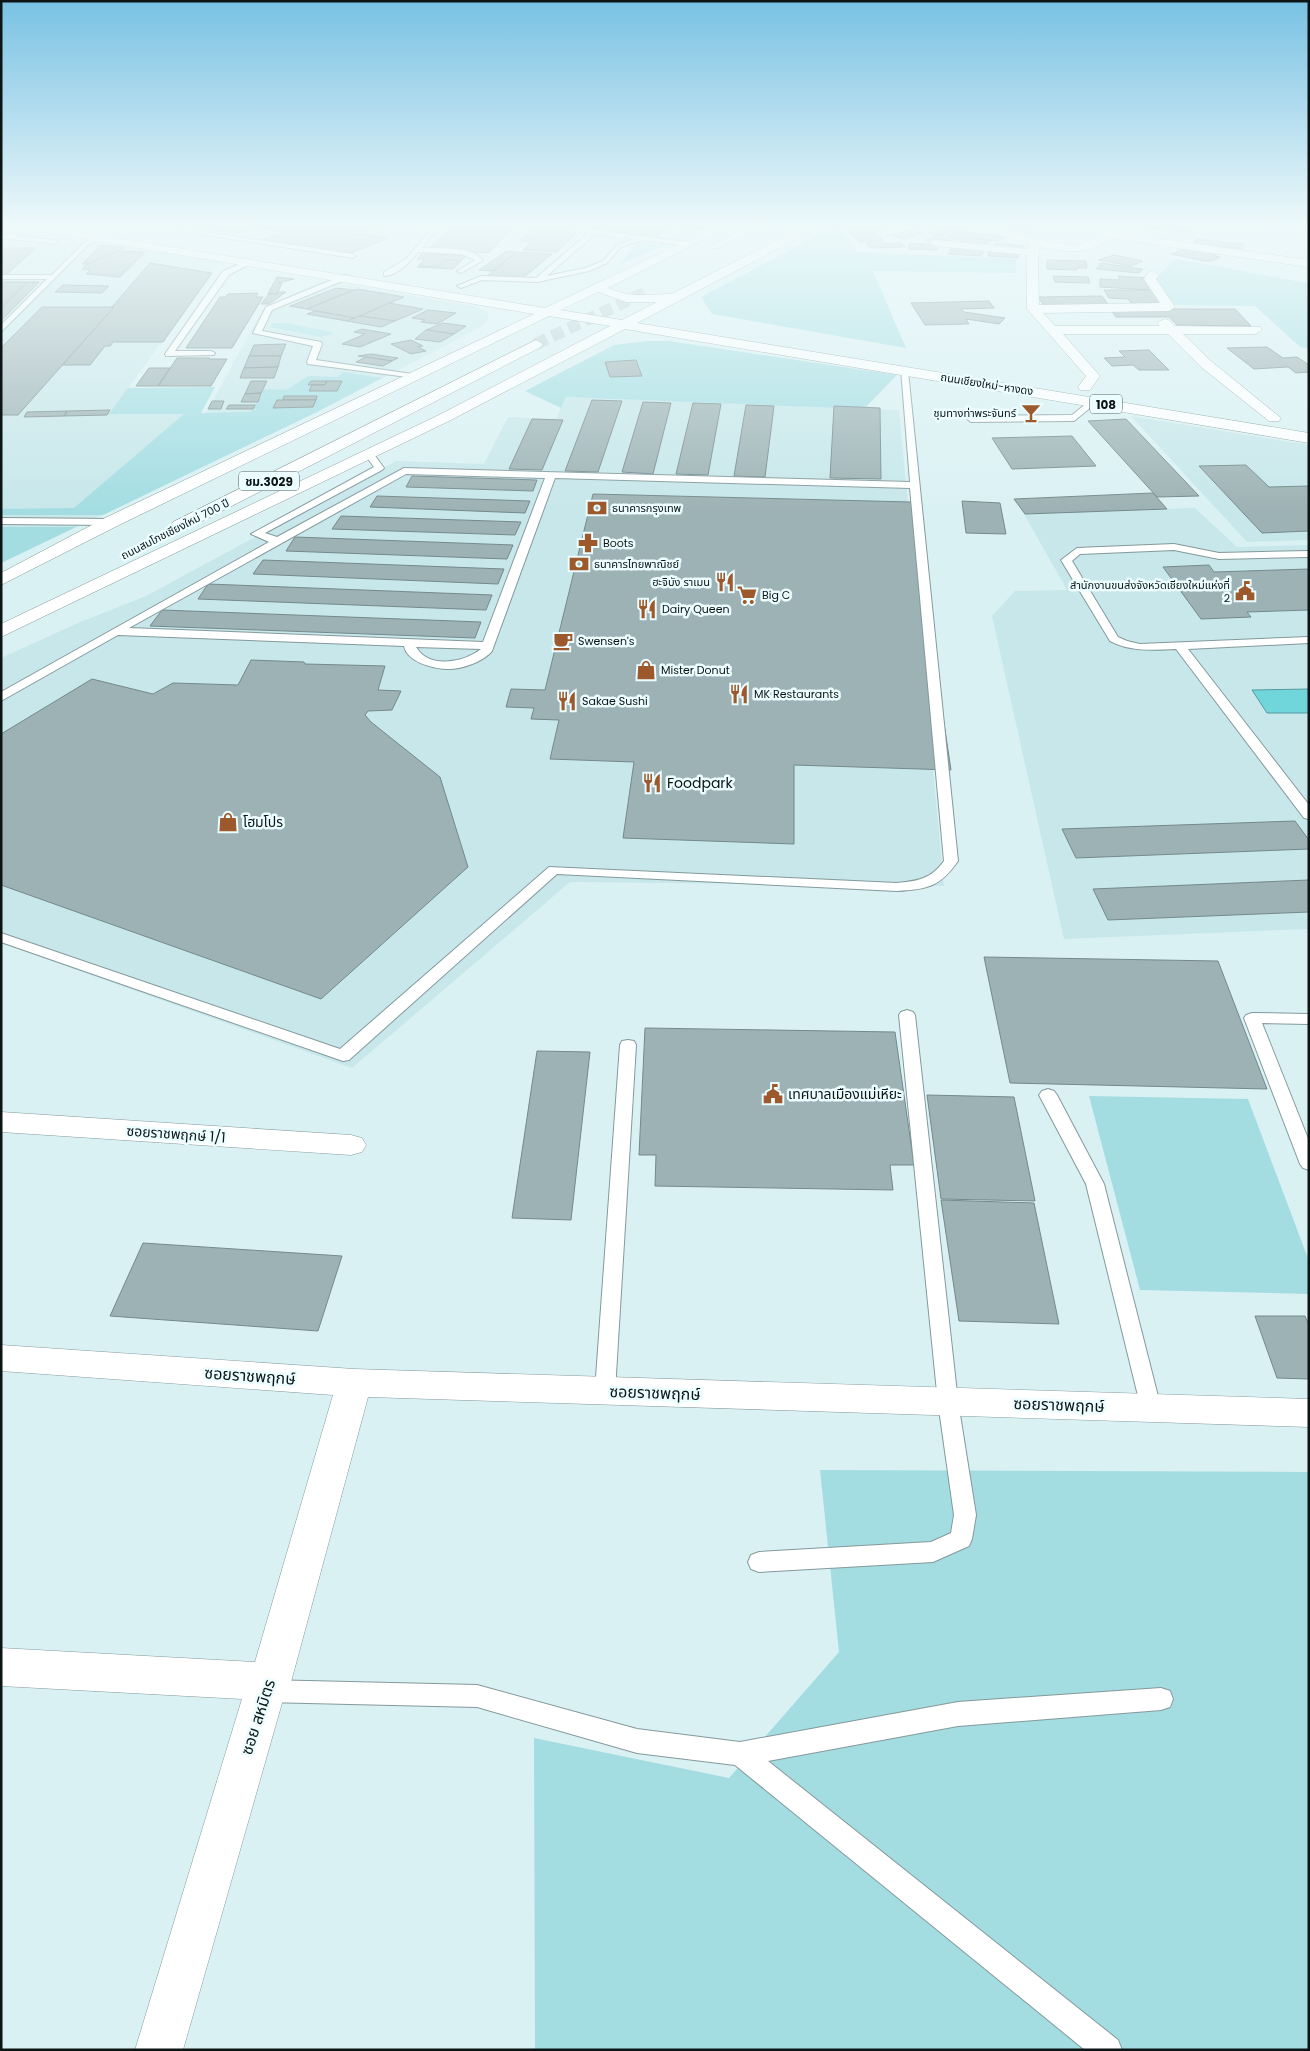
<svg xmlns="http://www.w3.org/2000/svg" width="1310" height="2051" viewBox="0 0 1310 2051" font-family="Poppins,'Noto Sans Thai',sans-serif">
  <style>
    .built { fill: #c7e7ea }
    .green { fill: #a3dde2 }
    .water { fill: #71d5dc; stroke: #539ba0 }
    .building { fill: #9db2b4; stroke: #74898b }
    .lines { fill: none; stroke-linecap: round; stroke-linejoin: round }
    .primary-tunnel { stroke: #bbd0d2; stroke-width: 12; stroke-dasharray: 12 6; stroke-linecap: butt }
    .service-casing { stroke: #84999b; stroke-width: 2 }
    .minor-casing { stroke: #84999b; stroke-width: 1 }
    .primary-casing { stroke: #84999b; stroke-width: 1 }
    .service { fill: #fff; fill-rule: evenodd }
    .minor { fill: #fff; fill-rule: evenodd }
    .primary { fill: #fff; fill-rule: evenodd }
    .labels { text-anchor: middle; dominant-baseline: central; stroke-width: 5; stroke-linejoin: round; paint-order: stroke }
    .far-street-label { font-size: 11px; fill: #0c1414; stroke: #ebfdff }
    .far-poi-label { font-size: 11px; fill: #0c1414; stroke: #ebfdff; text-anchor: start }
    .shield { fill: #ebfdff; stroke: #4f5a5a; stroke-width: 1 }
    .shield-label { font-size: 12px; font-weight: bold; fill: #0c1414 }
    .poi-label { font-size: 14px; fill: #0c1414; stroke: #ebfdff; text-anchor: start }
    .street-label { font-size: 14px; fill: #0c1414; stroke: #ebfdff }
    .near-street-label { font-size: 16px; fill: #0c1414; stroke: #ebfdff }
  </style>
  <rect width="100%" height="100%" fill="#daf1f3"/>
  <g class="built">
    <polygon points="1,227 219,261 110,414 206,413 263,309 321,280 473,306 486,311 489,318 481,327 317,412 1,563"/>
    <polygon points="566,397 899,410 944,886 570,882 352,1068 1,943 1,658 78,623 146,596 396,461 484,464 508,417 556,419"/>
    <polygon points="1131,416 1309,445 1309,540 1247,542"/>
    <polygon points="1195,508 1237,547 1309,545 1309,929 1064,939 992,616 1015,591 1067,590 1024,514"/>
  </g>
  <g class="green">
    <polygon points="839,224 856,252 1016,259 1016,273 873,271 906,348 712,314 701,297"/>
    <polygon points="987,224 1035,224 1027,235"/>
    <polygon points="638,242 665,245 619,265"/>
    <polygon points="1176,259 1307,283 1309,349 1300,347 1255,306 1174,305 1155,279"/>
    <polygon points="274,323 286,323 332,332 334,334 321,337 269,327"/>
    <polygon points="647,341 669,341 897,375 864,409 566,397 561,408 525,391 614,345"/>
    <polygon points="344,372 382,378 317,412 103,515 1,515 1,509 74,508 184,414 109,414 128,388 215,387 201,413 251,412 263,389 286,390 308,376 337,377"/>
    <polygon points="1,527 76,527 1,563"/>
    <polygon points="1089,1096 1248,1099 1309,1261 1309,1294 1140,1290"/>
    <polygon points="820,1470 1309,1472 1309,2050 535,2050 534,1738 729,1778 839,1652"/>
  </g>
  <polygon class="water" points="1309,689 1309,713 1267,713 1252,690"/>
  <g class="building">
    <polygon points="175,224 385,224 363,232 351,230 346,232 388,238 351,253 261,240 284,232 254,227 238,233"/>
    <polygon points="456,224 517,224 488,253 427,250"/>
    <polygon points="574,224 619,224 668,229 652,238 566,228"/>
    <polygon points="702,224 709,224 712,226 703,227 706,229 687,230 682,227"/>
    <polygon points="847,224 887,224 892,229 879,230 876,226 849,227"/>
    <polygon points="1126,224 1151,224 1193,228 1187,232 1124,225"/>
    <polygon points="956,225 969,229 958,231 944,227"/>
    <polygon points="872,227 876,231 852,232 849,228"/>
    <polygon points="535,229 563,230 561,232 532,232"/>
    <polygon points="940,229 952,231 941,235 929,233"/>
    <polygon points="904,230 922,233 906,239 888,235"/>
    <polygon points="543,231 561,232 576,233 557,252 523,250"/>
    <polygon points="955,231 980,234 973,239 948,235"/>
    <polygon points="850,232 874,232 878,236 854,237"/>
    <polygon points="982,234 1005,237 998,241 976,239"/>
    <polygon points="526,235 539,235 532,242 520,241"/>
    <polygon points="934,235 956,237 949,243 926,241"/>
    <polygon points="879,236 884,241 860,242 855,237"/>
    <polygon points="958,237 990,241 983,247 951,243"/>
    <polygon points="1196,239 1244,244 1241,249 1193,244"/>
    <polygon points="866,243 901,243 905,247 870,248"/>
    <polygon points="910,243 939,245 937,250 908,249"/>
    <polygon points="997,243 1024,246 1019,250 992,247"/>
    <polygon points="101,245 125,248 88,264 82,264"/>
    <polygon points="952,247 985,249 981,256 948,254"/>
    <polygon points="7,248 36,248 6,275 1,275 1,252"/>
    <polygon points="1187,248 1219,253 1214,256 1220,257 1212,261 1204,261 1171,254"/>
    <polygon points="117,251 145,252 120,277 86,274 90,270 82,269 88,264"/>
    <polygon points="507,251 517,252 493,271 479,270"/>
    <polygon points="989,251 1019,253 1018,258 988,256"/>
    <polygon points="517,252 552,254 522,279 486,277"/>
    <polygon points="423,253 466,256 461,261 445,260 438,267 418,266 425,259 417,259"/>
    <polygon points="1114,255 1143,261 1131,266 1098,260"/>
    <polygon points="445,260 461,261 453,269 417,267 438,267"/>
    <polygon points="1047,260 1086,261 1087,268 1076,268 1077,270 1047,269"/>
    <polygon points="150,263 212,273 163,342 113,342 110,346 105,346 90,365 62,365"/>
    <polygon points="1101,263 1143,269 1139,273 1096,269"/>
    <polygon points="1053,276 1088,277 1090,283 1055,282"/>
    <polygon points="1119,276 1148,278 1149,290 1100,287 1100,279 1119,280"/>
    <polygon points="277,277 294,279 278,283 282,283 277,294 268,294"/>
    <polygon points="1,282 27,282 1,308"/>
    <polygon points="27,282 39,282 1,321 1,308"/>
    <polygon points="63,285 109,286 102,293 55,292"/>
    <polygon points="337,288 353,290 307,309 290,306"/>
    <polygon points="357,289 404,297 355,318 307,309"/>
    <polygon points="1104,290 1154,290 1162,304 1131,303 1128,299 1109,298"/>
    <polygon points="278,292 286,292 269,304 261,304 269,294 277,294"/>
    <polygon points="258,293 256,297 263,297 232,348 186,348 220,297 225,297 228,294"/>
    <polygon points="1102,296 1110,307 1045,307 1038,297"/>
    <polygon points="989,301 994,308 961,309 964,312 1005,318 999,324 966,319 969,324 925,325 911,303"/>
    <polygon points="389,303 423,309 395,321 360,316"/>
    <polygon points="42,307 114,307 18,415 1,415 1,348"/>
    <polygon points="1110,309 1235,309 1251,326 1177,325 1169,317 1116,317"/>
    <polygon points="428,310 456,313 437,324 421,322 425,320 412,318"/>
    <polygon points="315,311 355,318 347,321 307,314"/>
    <polygon points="360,316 395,321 381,327 347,321"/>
    <polygon points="443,323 466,326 454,334 426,330"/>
    <polygon points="362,329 391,334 360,347 342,344 365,334 354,332"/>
    <polygon points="426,330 454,334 440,342 415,339"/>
    <polygon points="411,340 423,346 418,347 426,351 411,354 391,344"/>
    <polygon points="286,344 281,356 249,356 254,345"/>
    <polygon points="1267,347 1283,358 1297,357 1309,365 1309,372 1296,373 1288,367 1254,369 1227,348"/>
    <polygon points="1149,350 1169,370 1139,370 1133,365 1112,366 1104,358 1125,357 1119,351"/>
    <polygon points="371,354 398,358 392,361 358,356"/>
    <polygon points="249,356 281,356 278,367 244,368"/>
    <polygon points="366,357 392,361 383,366 356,362"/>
    <polygon points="177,358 210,358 209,359 227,359 211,386 158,386"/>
    <polygon points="636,360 642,376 610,377 605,362"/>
    <polygon points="278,367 274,378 240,378 244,368"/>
    <polygon points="149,368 170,368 158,386 136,386"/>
    <polygon points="251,381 267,381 261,393 245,394"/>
    <polygon points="311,381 327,381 325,385 308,385"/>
    <polygon points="327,381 342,381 337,391 309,391 312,385 325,385"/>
    <polygon points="261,393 258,402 241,402 245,394"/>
    <polygon points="284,396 317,396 316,400 283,400"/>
    <polygon points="277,400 316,400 313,407 273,408"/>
    <polygon points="592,400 622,401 598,472 565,471"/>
    <polygon points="212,401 224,401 221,409 208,409"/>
    <polygon points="643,402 671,403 653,474 622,472"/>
    <polygon points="693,403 721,404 708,475 676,474"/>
    <polygon points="229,405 255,405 253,409 226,409"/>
    <polygon points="746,405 774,406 765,477 734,476"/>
    <polygon points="834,406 880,408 881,479 830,478"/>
    <polygon points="110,410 107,415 64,416 67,411"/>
    <polygon points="67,411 64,416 24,417 27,412"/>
    <polygon points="532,419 563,420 542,470 509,469"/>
    <polygon points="1126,419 1199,496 1157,497 1088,421"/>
    <polygon points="1072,436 1096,466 1012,469 992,438"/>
    <polygon points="1246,465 1269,487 1309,486 1309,531 1262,533 1199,466"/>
    <polygon points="412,476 537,480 533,491 406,487"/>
    <polygon points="1153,493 1167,509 1025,514 1014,499"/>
    <polygon points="593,494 911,502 951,770 794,765 794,844 623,838 634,762 550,759 559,720 531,719 534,708 506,707 511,689 545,690"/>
    <polygon points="377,496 530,501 525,513 370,507"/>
    <polygon points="962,501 1000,503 1006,534 966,533"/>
    <polygon points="341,516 521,522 515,535 332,529"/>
    <polygon points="295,537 513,545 507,559 286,551"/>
    <polygon points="263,560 504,569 498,584 253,574"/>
    <polygon points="1209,565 1214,572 1309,569 1309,610 1247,612 1251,617 1201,619 1163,567"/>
    <polygon points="208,584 492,595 486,610 198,599"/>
    <polygon points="162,610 481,622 475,638 150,626"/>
    <polygon points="251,660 304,662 305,664 385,666 378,690 401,691 392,710 368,711 365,715 371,722 440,777 468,867 321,999 1,885 1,734 92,679 153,694 173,683 238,685"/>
    <polygon points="1295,821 1309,840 1309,849 1076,858 1062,829"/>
    <polygon points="1309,880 1309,912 1108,920 1093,889"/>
    <polygon points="984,957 1218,961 1267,1089 1010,1083"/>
    <polygon points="645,1028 895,1032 914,1165 890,1165 893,1190 655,1186 656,1155 639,1155"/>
    <polygon points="537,1051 590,1052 571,1220 512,1218"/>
    <polygon points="927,1095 1014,1097 1035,1201 941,1199"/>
    <polygon points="941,1200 1034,1203 1059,1324 959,1321"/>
    <polygon points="143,1243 342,1256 318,1331 110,1316"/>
    <polygon points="1255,1316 1305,1316 1309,1325 1309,1379 1277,1378"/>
  </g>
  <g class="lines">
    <polyline class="primary-tunnel" points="536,344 650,290"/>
    <defs>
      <g id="service">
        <polygon points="153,224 353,254 356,256 353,258 155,227 152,225"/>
        <polygon points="390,224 398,224 371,235 366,234"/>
        <path d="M443,224H450L434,233L422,248C441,249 469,245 483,260L482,261L461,273L457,271L459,270L475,260L461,254L418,252C411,261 397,276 384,276V272L406,259L430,231Z"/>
        <path d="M552,224L686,242L689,244L686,246L643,240L621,247L607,263L589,271L537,282L482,280L461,288L457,286L481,276L536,278L588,233L550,227L549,226ZM595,234L634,239L617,245L603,261L585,268L547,276Z"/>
        <polygon points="1,234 55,240 58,242 55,244 1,238"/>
        <polygon points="101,236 103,237 103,239 90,243 1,332 1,325 47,279 1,279 1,275 52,275 86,241"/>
        <polygon points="248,261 253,262 229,275 175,351 211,351 215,353 214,355 166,356 165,354 223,271"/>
        <polygon points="344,275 347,275 347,279 272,310 262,331 321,342 322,344 316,360 412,374 415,374 415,378 308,364 307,362 313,346 253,333 266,307"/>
        <path d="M901,369L908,371L958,861C940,887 928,889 897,891L557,874L349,1060L343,1061L1,942V933L340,1049L549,867L897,883C918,881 931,879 944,861L910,488L555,478L492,651C483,662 460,670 446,669C432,668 407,662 404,646L118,635L1,701V692L269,542L251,534L374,467L365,455L370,452L373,453L384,468L382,470L265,533L277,537L404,468L910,482ZM406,474L545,478L483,642L129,628ZM416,647L481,649C463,663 429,669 416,647Z"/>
        <polygon points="1092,399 1096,402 1095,404 1074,421 971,422 967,419 971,416 1072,415"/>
        <polygon points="1,518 111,519 116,522 111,525 1,524"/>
        <path d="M1174,544L1219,553L1309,551V557L1219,559L1174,550L1080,554L1072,561L1118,637L1127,641L1140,644L1309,637V643L1188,649L1309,805V819L1304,818L1176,649C1153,650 1131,652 1110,641L1061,560L1077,548Z"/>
        <polygon points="907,1010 913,1012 915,1015 958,1402 976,1515 972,1539 969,1546 933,1562 759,1572 751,1569 748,1562 751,1555 759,1552 931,1542 951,1533 954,1515 938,1402 899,1015 901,1012"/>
        <polygon points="1252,1013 1309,1014 1309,1024 1262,1023 1309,1141 1309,1170 1303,1168 1300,1164 1244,1018 1246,1015"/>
        <polygon points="628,1040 634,1041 636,1045 615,1391 612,1397 605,1399 598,1397 595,1391 620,1045 622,1041"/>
        <polygon points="1048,1089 1054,1091 1057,1095 1104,1184 1161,1408 1158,1414 1151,1416 1144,1414 1141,1408 1086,1184 1039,1095 1042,1091"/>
        <polygon points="265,1680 477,1685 637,1729 740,1742 958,1702 1161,1688 1170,1691 1173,1699 1170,1707 1161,1710 958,1726 768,1761 1118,2040 1122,2050 1085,2050 735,1765 637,1753 477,1707 265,1702 256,1699 253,1691 256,1683"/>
      </g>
      <g id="minor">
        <polygon points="104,224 119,224 106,230 98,230 96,228"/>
        <polygon points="913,224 932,224 931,226 883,236 877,233 879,231"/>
        <path d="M969,224H984L1048,242L1078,245L1093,239L1110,224H1121L1114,232L1309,260L1308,267L1109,238C1089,256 1064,252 1040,247L1038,258L1039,305L1160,303L1144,279L1149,272L1153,271L1159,275L1156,279L1175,307L1169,311L1043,313L1055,326H1160L1157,323L1164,319L1169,320L1175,326L1260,327L1262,330L1255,334H1183L1211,361L1281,418L1279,421H1269L1201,367L1168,334H1063L1100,376L1090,390H1080L1078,387L1086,376L1027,309V255L935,246L929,243L935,240L1028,249L1029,244L970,226Z"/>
        <polygon points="1,1112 351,1135 362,1138 366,1145 362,1152 351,1155 1,1132"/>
        <polygon points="1,1345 354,1369 1309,1399 1309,1427 368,1397 291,1682 284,1696 183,2050 135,2050 242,1699 1,1686 1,1648 255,1662 333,1395 1,1371"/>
      </g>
      <g id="primary">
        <path d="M9,224H31L545,308L722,224H735L608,288L622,293L635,295L672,294L809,224H822L821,226L637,323L1309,433V443L625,329L449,421L1,637V624L439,415L610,326L549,316L117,526L1,585V573L105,518L534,314L14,227ZM598,292L626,302H657L622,320L560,310Z"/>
        <polygon points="752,224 765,224 718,248 710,248 708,246"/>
        <polygon points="536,340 543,344 541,347 185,530 179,531 173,530 170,526 173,522"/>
      </g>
    </defs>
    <use href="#service" class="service-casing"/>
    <use href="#minor" class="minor-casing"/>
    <use href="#primary" class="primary-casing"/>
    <use href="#service" class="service"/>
    <use href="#minor" class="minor"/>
    <use href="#primary" class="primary"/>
  </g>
  <linearGradient id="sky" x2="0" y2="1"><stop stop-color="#78c1e3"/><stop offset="0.44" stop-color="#eef9fa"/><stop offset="1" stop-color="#eef9fa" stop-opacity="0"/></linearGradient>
  <rect width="1310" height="511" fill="url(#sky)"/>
  <defs>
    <symbol id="bar-bare" viewBox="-9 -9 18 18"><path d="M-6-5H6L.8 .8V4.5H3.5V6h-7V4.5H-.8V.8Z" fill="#9d592b" stroke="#ebfdff" stroke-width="2.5" paint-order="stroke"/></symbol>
    <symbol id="bank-bare" viewBox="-9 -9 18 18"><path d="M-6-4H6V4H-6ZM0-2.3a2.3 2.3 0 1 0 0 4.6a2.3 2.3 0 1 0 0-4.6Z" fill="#9d592b" stroke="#ebfdff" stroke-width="2.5" paint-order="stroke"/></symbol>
    <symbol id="pharmacy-bare" viewBox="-9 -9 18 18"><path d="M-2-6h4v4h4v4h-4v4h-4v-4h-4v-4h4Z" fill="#9d592b" stroke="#ebfdff" stroke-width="2.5" paint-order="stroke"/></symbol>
    <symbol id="restaurant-bare" viewBox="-9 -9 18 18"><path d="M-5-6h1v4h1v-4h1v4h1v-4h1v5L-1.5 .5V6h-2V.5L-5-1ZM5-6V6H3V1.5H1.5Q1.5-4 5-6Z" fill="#9d592b" stroke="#ebfdff" stroke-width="2.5" paint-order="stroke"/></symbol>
    <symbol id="civic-bare" viewBox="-9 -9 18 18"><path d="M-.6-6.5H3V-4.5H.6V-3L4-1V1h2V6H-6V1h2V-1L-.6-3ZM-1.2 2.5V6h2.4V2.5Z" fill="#9d592b" stroke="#ebfdff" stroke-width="2.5" paint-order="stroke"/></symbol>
    <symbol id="supermarket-bare" viewBox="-9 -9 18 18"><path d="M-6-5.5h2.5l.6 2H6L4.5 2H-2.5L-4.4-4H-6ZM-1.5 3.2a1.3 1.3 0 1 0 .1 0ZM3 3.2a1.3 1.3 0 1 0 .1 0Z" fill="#9d592b" stroke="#ebfdff" stroke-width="2.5" paint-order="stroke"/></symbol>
    <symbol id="cafe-bare" viewBox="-9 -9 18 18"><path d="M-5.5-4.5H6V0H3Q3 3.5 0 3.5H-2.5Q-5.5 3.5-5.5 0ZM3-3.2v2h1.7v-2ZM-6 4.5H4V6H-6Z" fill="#9d592b" stroke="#ebfdff" stroke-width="2.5" paint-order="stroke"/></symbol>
    <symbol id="shop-bare" viewBox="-9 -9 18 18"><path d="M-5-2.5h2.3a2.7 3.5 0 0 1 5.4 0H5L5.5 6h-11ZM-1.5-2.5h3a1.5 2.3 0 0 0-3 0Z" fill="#9d592b" stroke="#ebfdff" stroke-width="2.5" paint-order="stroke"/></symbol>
  </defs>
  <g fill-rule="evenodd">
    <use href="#bar-bare" x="1017" y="399" width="28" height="28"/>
    <use href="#bank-bare" x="583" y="494" width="28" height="28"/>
    <use href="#pharmacy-bare" x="574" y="529" width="28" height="28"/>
    <use href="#bank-bare" x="565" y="550" width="28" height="28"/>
    <use href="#restaurant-bare" x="711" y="568" width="28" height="28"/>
    <use href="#civic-bare" x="1231" y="577" width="28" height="28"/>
    <use href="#supermarket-bare" x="733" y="581" width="28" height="28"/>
    <use href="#restaurant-bare" x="633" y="595" width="28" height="28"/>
    <use href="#cafe-bare" x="549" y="627" width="28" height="28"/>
    <use href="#shop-bare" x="632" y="656" width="28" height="28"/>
    <use href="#restaurant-bare" x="725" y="680" width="28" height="28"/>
    <use href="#restaurant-bare" x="553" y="687" width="28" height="28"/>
    <use href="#restaurant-bare" x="638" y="769" width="28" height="28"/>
    <use href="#shop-bare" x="214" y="808" width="28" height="28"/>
    <use href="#civic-bare" x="759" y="1080" width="28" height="28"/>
  </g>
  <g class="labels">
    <g class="far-street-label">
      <text transform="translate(987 384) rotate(9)">ถนนเชียงใหม่-หางดง</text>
      <text transform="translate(175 529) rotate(-27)">ถนนสมโภชเชียงใหม่ 700 ปี</text>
    </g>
    <g class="far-poi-label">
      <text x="1016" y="413" text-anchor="end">ชุมทางท่าพระจันทร์</text>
      <text x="612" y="508">ธนาคารกรุงเทพ</text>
      <text x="603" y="543">Boots</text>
      <text x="594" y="564">ธนาคารไทยพาณิชย์</text>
      <text x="710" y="582" text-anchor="end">ฮะจิบัง ราเมน</text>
      <text x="1230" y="585" text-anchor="end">สำนักงานขนส่งจังหวัดเชียงใหม่แห่งที่<tspan x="1230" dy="13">2</tspan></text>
      <text x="762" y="595">Big C</text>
      <text x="662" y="609">Dairy Queen</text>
      <text x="578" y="641">Swensen's</text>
      <text x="661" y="670">Mister Donut</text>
      <text x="754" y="694">MK Restaurants</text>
      <text x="582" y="701">Sakae Sushi</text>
    </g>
    <g class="shield">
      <rect x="1090" y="394.5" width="32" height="19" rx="4"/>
      <rect x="239" y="471.5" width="60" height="19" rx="4"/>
    </g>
    <g class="shield-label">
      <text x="1106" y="404">108</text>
      <text x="269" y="481">ชม.3029</text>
    </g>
    <g class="poi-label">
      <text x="667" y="783">Foodpark</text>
      <text x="243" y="822">โฮมโปร</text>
      <text x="788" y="1094">เทศบาลเมืองแม่เหียะ</text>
    </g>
    <g class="street-label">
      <text transform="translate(176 1134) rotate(4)">ซอยราชพฤกษ์ 1/1</text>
    </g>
    <g class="near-street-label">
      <text transform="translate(250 1376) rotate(4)">ซอยราชพฤกษ์</text>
      <text transform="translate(655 1393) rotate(2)">ซอยราชพฤกษ์</text>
      <text transform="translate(1059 1405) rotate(2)">ซอยราชพฤกษ์</text>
      <text transform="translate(258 1717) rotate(-72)">ซอย สหมิตร</text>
    </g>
  </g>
  <rect width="1310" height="2051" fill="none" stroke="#0c1414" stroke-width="5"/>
</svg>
